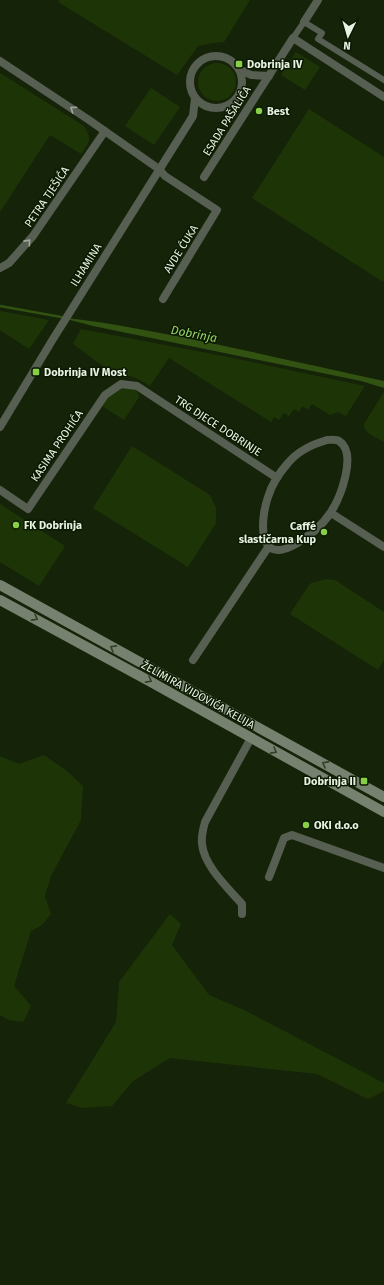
<svg xmlns="http://www.w3.org/2000/svg" width="384" height="1285" viewBox="0 0 384 1285" font-family="'Fira Sans',sans-serif">
  <style>
    .green { fill: #1d3506 }
    .water { fill: #315211 }
    .lines { fill: none; stroke-linecap: round; stroke-linejoin: round }
    .stream { stroke: #315211; stroke-width: 2.5 }
    .pedestrian { stroke: #575e52; stroke-width: 6 }
    .minor { stroke: #575e52; stroke-width: 8 }
    .secondary { stroke: #76826f; stroke-width: 10 }
    .oneway { stroke: #a0a89a }
    .oneway2 { stroke: #313e28 }
    .poi-dot { fill: #88cf49; stroke: #0c1902; stroke-width: 1.5 }
    .labels { text-anchor: middle; dominant-baseline: central; stroke-width: 3; stroke-linejoin: round; paint-order: stroke }
    .poi-label { font-size: 11px; font-weight: bold; fill: #e8f2e2; stroke: #0c1902; text-anchor: start }
    .street-label { font-size: 11px; fill: #e8f2e2; stroke: #0c1902 }
    .water-label { font-size: 12px; font-style: italic; fill: #97d467; stroke: #0c1902 }
  </style>
  <rect width="100%" height="100%" fill="#152309"/>
  <g class="green">
    <polygon points="59,0 250,0 224,42 212,43 198,46 177,75 58,2"/>
    <polygon points="296,52 320,67 305,90 281,75"/>
    <circle cx="217" cy="82" r="19"/>
    <path d="M0,73L84,126C93,140 89,143 81,154L50,135L0,212Z"/>
    <polygon points="151,88 180,107 154,145 125,126"/>
    <polygon points="309,109 384,157 384,280 383,282 252,198"/>
    <polygon points="0,311 49,320 29,349 0,330"/>
    <path d="M81,329L228,357L365,386L346,416L338,412L330,415L312,404L308,410L302,406L299,412L294,409L289,416L284,413L279,420L274,417L271,422L169,358L150,386C137,378 131,374 115,375L73,344Z"/>
    <polygon points="121,387 132,388 138,392 139,397 124,420 102,406 108,396"/>
    <path d="M384,392V442C377,438 363,433 364,424Z"/>
    <polygon points="132,446 210,495 216,508 216,523 188,567 93,508"/>
    <polygon points="0,504 65,546 39,586 0,562"/>
    <polygon points="326,579 335,580 384,612 384,660 378,670 290,614 307,588 311,583"/>
    <polygon points="44,755 67,771 83,786 81,820 51,876 45,896 51,914 42,925 31,931 14,986 31,1006 23,1022 9,1020 0,1015 0,756 19,764"/>
    <polygon points="170,914 181,924 172,945 209,995 244,1010 384,1083 384,1091 368,1099 317,1074 170,1058 133,1081 112,1106 83,1108 66,1103 116,1022 119,982"/>
  </g>
  <path class="water" d="M59,317C113,323 167,334 220,345C275,357 330,369 384,381V388L361,381L93,326Z"/>
  <g class="lines">
    <polyline class="stream" points="0,306 61,317"/>
    <polyline class="pedestrian" points="293,38 304,22 322,33 318,39 384,80"/>
    <g class="minor">
      <polyline points="304,22 318,0"/>
      <circle cx="216" cy="82" r="26"/>
      <polyline points="0,61 89,120 159,169 165,176 217,210 163,299"/>
      <polyline points="239,69 251,75 269,76"/>
      <polyline points="204,177 293,38 384,97"/>
      <polyline points="0,268 9,263 33,236 105,131"/>
      <polyline points="0,427 53,339 193,116 195,98"/>
      <path d="M327,440C331,440 336,439 339,441C358,453 340,498 331,512C322,526 307,538 292,546C256,564 261,517 268,497C272,484 280,472 288,463C298,451 313,444 327,440Z"/>
      <polyline points="0,490 28,509 105,395 121,384 137,386 277,478"/>
      <polyline points="331,513 384,547"/>
      <polyline points="193,660 269,546"/>
      <polyline points="269,877 284,838 292,835 384,868"/>
      <path d="M242,914V904C228,888 204,866 202,844C201,836 203,829 205,822L251,738"/>
    </g>
    <g class="secondary">
      <polyline points="0,585 384,797"/>
      <polyline points="0,600 151,682 384,812"/>
    </g>
  </g>
  <defs><path id="oneway-chevron" d="M-2-3.5L2.5 0L-2 3.5" fill="none" stroke-width="1.6" stroke-linecap="round" stroke-linejoin="round"/></defs>
  <g class="oneway">
    <use href="#oneway-chevron" transform="translate(73 109) rotate(-146)"/>
    <use href="#oneway-chevron" transform="translate(28 242) rotate(-48)"/>
  </g>
  <g class="oneway2">
    <use href="#oneway-chevron" transform="translate(35 618) rotate(28)"/>
    <use href="#oneway-chevron" transform="translate(113 648) rotate(-151)"/>
    <use href="#oneway-chevron" transform="translate(149 680) rotate(29)"/>
    <use href="#oneway-chevron" transform="translate(274 751) rotate(29)"/>
    <use href="#oneway-chevron" transform="translate(325 764) rotate(-151)"/>
  </g>
  <g class="poi-dot">
    <rect x="235" y="60" width="8" height="8" rx="2"/>
    <circle cx="259" cy="111" r="4"/>
    <rect x="32" y="368" width="8" height="8" rx="2"/>
    <circle cx="16" cy="525" r="4"/>
    <circle cx="324" cy="532" r="4"/>
    <rect x="360" y="777" width="8" height="8" rx="2"/>
    <circle cx="306" cy="825" r="4"/>
  </g>
  <g class="labels">
    <g class="poi-label">
      <text x="247" y="64">Dobrinja IV</text>
      <text x="267" y="111">Best</text>
      <text x="44" y="372">Dobrinja IV Most</text>
      <text x="24" y="525">FK Dobrinja</text>
      <text x="316" y="526" text-anchor="end">Caffé<tspan x="316" dy="13">slastičarna Kup</tspan></text>
      <text x="356" y="781" text-anchor="end">Dobrinja II</text>
      <text x="314" y="825">OKI d.o.o</text>
    </g>
    <g class="street-label">
      <text transform="translate(227 121) rotate(-58)">ESADA PAŠALIĆA</text>
      <text transform="translate(47 197) rotate(-56)">PETRA TJEŠIĆA</text>
      <text transform="translate(181 249) rotate(-58)">AVDE ĆUKA</text>
      <text transform="translate(86 265) rotate(-58)">ILHAMINA</text>
      <text transform="translate(218 426) rotate(33)">TRG DJECE DOBRINJE</text>
      <text transform="translate(57 446) rotate(-56)">KASIMA PROHIĆA</text>
      <text transform="translate(198 695) rotate(29)">ŽELIMIRA VIDOVIĆA KELIJA</text>
    </g>
    <g class="water-label">
      <text transform="translate(194 334) rotate(11)">Dobrinja</text>
    </g>
  </g>
  <g transform="translate(348 36) rotate(185)" stroke="#0c1902" stroke-width="3" paint-order="stroke">
  <path d="M0-3L7 15L0 10L-7 15Z" fill="#e8f2e2"/>
  <text y="-6" font-size="11" font-weight="bold" text-anchor="middle" fill="#e8f2e2">N</text>
  </g>
</svg>
